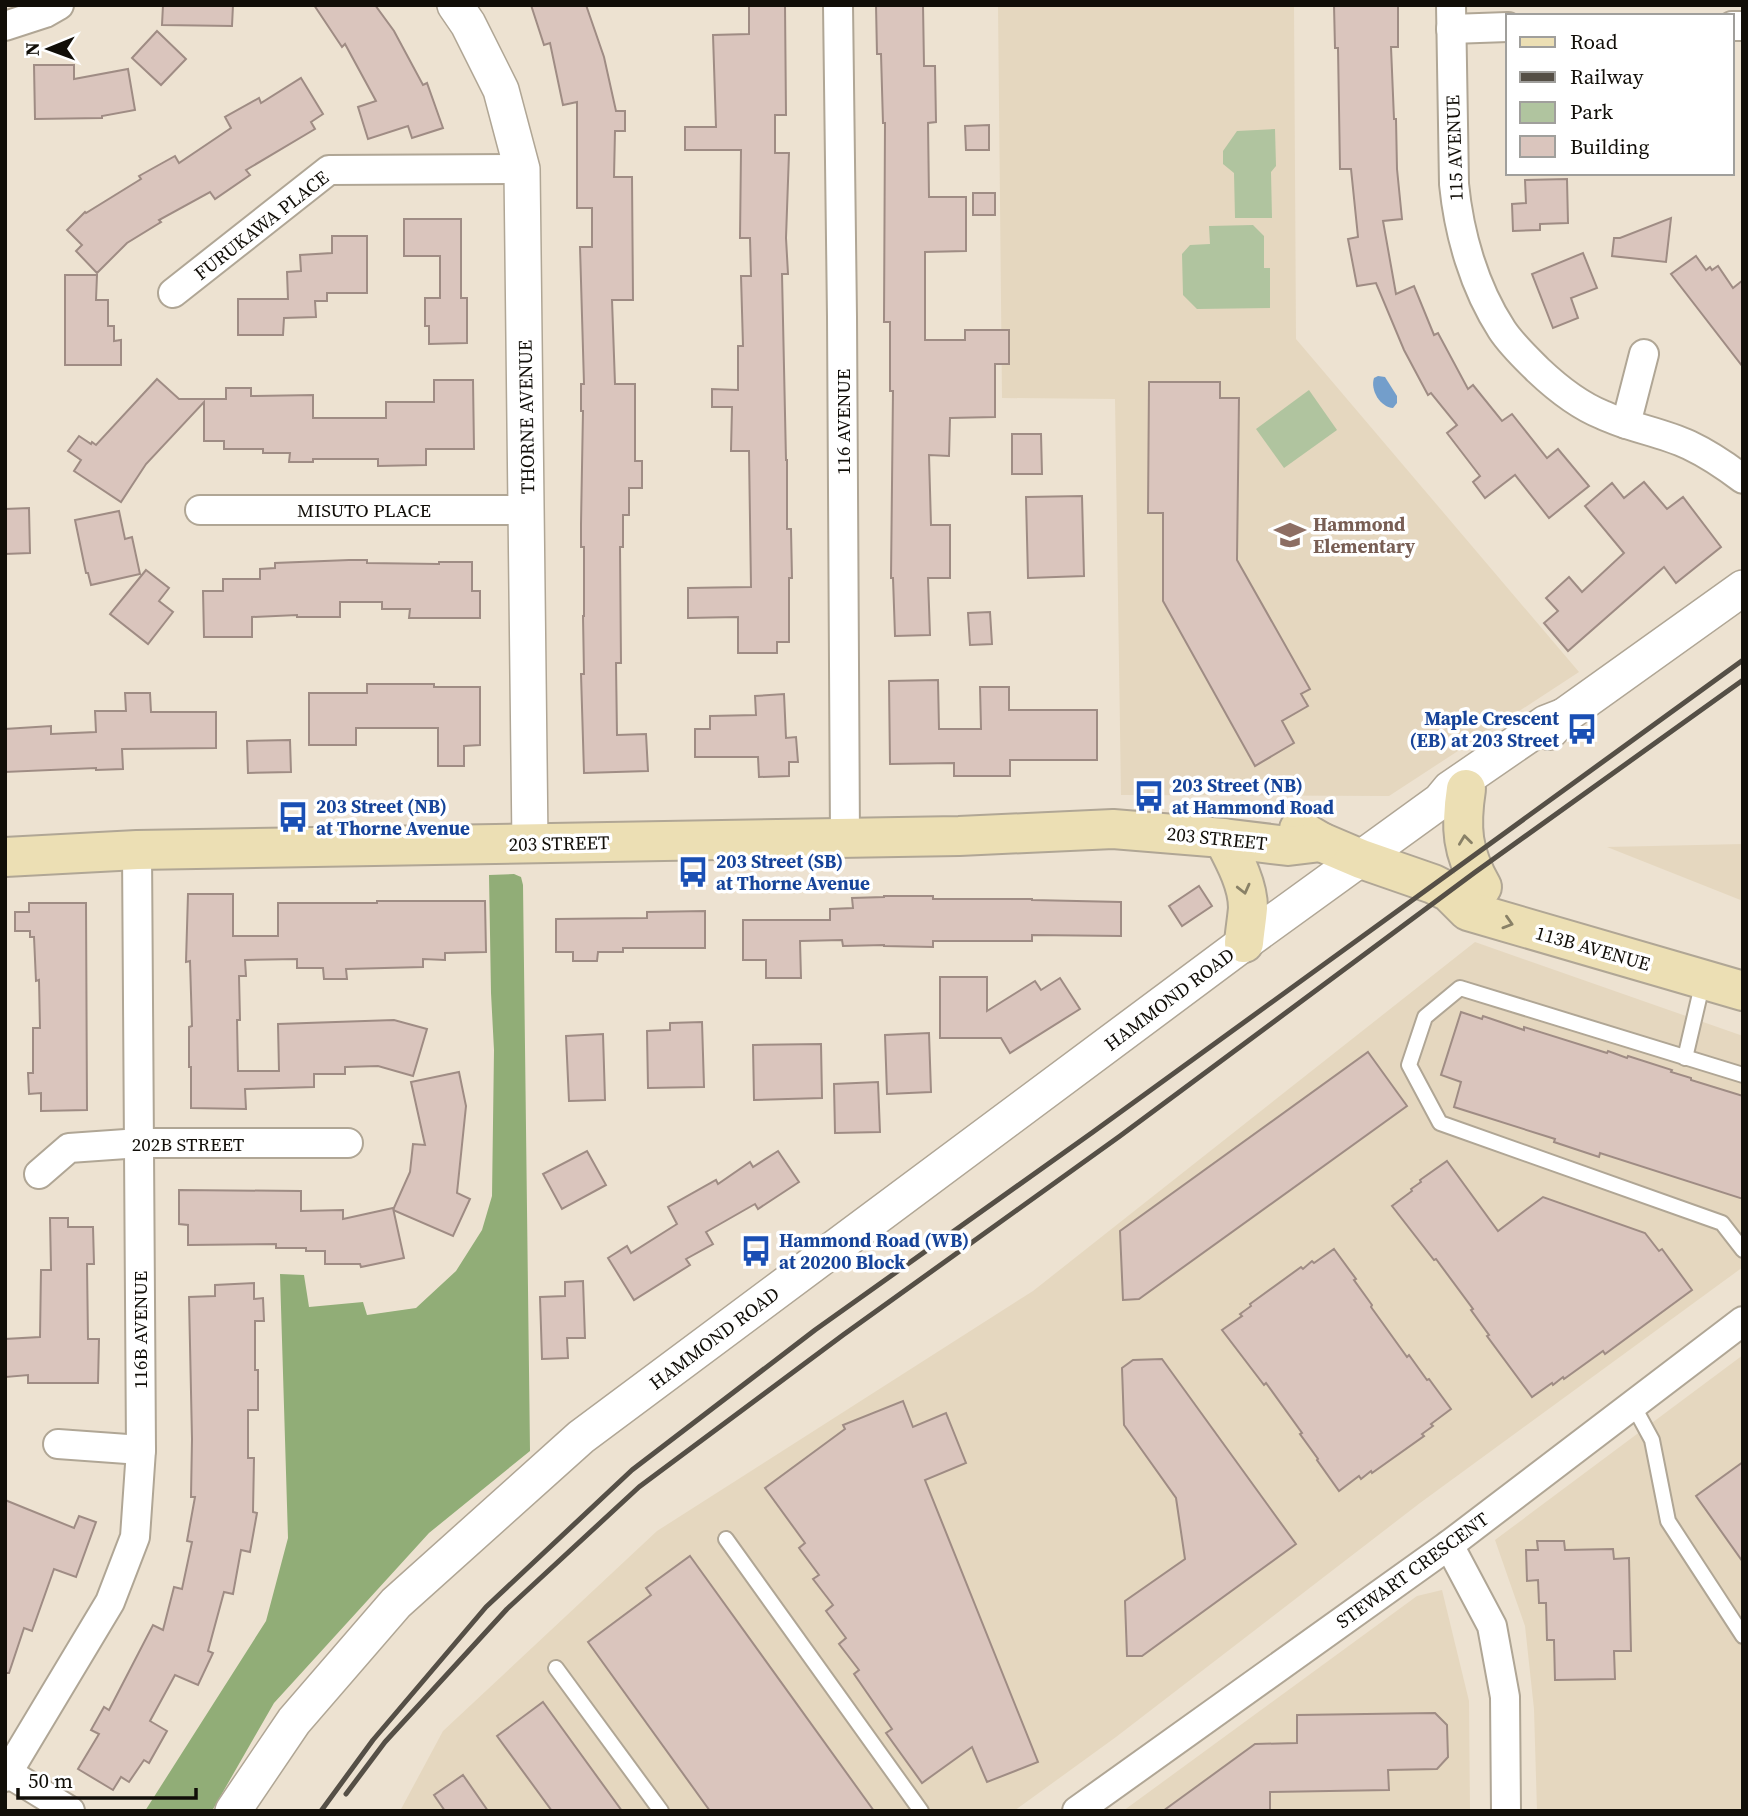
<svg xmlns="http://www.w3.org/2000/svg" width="1748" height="1816" viewBox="0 0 1748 1816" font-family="'Source Serif 4',serif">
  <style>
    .built { fill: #e5d7bf }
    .green { fill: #b0c49f }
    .forest { fill: #91ad77 }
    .water { fill: #739ecb }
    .building { fill: #dac5bd; stroke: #9f8c84; stroke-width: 2 }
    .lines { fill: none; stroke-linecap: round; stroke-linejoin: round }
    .service-casing { stroke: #b0a695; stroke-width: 18 }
    .minor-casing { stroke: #b0a695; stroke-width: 32 }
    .tertiary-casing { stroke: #b0a695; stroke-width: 38 }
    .secondary-casing { stroke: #b0a695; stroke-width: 42 }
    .service { stroke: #fff; stroke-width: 14 }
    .minor { stroke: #fff; stroke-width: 28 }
    .tertiary { stroke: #fff; stroke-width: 35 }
    .secondary { stroke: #ecdfb4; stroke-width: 38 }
    .rail { stroke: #554f46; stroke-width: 5 }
    .oneway { stroke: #898167 }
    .labels { text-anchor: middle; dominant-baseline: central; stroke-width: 7; stroke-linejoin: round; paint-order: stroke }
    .street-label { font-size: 19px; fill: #110e08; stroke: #fff }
    .education-label { font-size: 19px; font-weight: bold; fill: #785e54; stroke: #fff; text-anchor: start }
    .transit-label { font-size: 19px; font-weight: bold; fill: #164399; stroke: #fff; text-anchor: start }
  </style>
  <rect width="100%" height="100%" fill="#ede2d1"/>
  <g class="built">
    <polygon points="998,5 1294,5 1296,339 1579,672 1389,796 1121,795 1115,399 1002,398"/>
    <polygon points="1743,844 1743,901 1607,847"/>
    <polygon points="1475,942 1743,1036 1743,1267 1420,1503 1116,1737 1014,1811 400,1811 443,1731 657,1531 1033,1291"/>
    <polygon points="1743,1355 1743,1811 1537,1811 1534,1709 1525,1626 1495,1540"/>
    <polygon points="1442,1590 1469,1701 1470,1811 1123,1811 1417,1596"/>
  </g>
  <g class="green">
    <polygon points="1275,129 1276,166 1271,172 1272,218 1235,218 1234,173 1223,164 1223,151 1237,131"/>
    <polygon points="1253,225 1264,236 1264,268 1270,268 1270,308 1197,309 1183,295 1182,254 1190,245 1210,244 1209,226"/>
    <polygon points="1309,390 1337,430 1284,468 1256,429"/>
  </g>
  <polygon class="forest" points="514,874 521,877 523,885 530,1451 429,1533 274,1703 212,1811 145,1811 266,1621 288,1538 280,1274 304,1275 309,1307 363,1302 367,1315 416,1308 456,1271 482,1230 492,1196 494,1050 491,993 489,875"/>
  <path class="water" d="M1378,376L1385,377L1397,396V403L1393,408C1380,407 1370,390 1374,378Z"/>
  <g class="building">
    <polygon points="163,5 233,5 232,26 162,25"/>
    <polygon points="314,5 375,5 394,31 423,85 427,83 443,128 412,138 408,126 368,139 358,107 376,101 345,44 342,47"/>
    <polygon points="531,5 586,5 604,57 616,111 625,111 625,131 615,131 614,177 632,177 633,300 612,300 615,384 635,384 635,461 642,461 642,488 629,488 629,515 623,515 623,547 620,547 621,663 616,663 617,735 646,734 648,771 584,773 581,674 584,674 583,616 584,616 584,547 581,547 581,524 583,411 581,411 581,384 584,384 580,247 592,247 592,208 577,208 577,102 563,105 550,43 544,45"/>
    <polygon points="749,5 785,5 786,115 775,115 775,153 789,153 786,238 788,274 782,274 786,460 787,460 787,529 791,529 792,578 789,578 789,642 777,642 777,653 738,653 738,617 688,618 688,588 751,587 749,451 731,451 732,407 712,407 712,389 738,390 738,346 743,346 741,276 751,276 750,238 740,238 741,150 685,150 685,127 716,127 713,35 749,34"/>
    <polygon points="876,5 923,5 924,66 935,66 936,122 928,123 929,197 966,197 966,251 925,252 925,340 965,340 965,330 1009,330 1009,364 995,364 995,417 950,418 949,456 929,455 931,525 950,525 950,578 928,578 930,635 895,636 893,578 891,578 893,391 890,391 890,322 884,322 885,123 883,123 881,54 877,54"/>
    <polygon points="1334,5 1398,5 1398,47 1391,47 1394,119 1396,119 1397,169 1402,219 1383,221 1396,294 1414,286 1434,335 1438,333 1468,389 1473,385 1502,421 1512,414 1547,458 1558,449 1589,486 1549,518 1515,475 1485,498 1473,482 1480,476 1447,433 1457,425 1431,393 1428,395 1404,350 1376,283 1357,286 1348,239 1358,237 1351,169 1340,169 1338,48 1335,48"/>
    <polygon points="157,31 186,59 161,85 132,58"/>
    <polygon points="34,65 74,65 74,79 128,69 135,110 102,116 102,118 35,119"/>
    <polygon points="301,78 323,114 311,122 315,129 246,170 250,175 215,199 210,192 159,220 161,222 127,243 97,273 76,251 82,245 67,230 85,212 86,213 141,179 139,176 175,156 179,163 231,128 225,117 259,98 261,103"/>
    <polygon points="989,125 989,150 966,150 965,126"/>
    <polygon points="1567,179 1568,223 1540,224 1540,230 1513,231 1512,204 1526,203 1525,180"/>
    <rect x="973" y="193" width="22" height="22"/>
    <polygon points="1671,218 1666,262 1612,256 1614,238 1620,238"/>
    <polygon points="404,219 461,219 461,298 467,298 467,343 429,344 429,326 425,326 425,298 440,298 440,256 404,256"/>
    <polygon points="332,236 367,236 367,293 327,293 327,301 315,301 316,317 284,318 283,335 238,335 238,299 288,299 287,272 301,271 300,255 332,253"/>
    <polygon points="1583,253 1597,288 1571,298 1578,318 1553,328 1532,274"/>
    <polygon points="1696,256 1706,270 1710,267 1712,270 1718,266 1733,288 1743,280 1743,367 1671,274"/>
    <polygon points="65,275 97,275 96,300 108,300 108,326 114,326 114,341 121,340 121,365 65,365"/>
    <polygon points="157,379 179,399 226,399 226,388 251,388 251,396 313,395 313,418 386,418 386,402 434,402 434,380 473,380 474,449 426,449 426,465 378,466 378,459 313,459 313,462 289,462 290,453 263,453 263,449 224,449 224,441 204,441 204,402 146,464 121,502 74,471 81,460 68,451 79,436 91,444 92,442 96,445"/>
    <polygon points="1149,382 1220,382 1220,398 1239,398 1237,560 1310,689 1301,694 1308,706 1282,721 1294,743 1255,766 1163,601 1163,513 1148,513"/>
    <polygon points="1012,434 1041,434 1042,474 1012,474"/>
    <polygon points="1644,482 1667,509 1683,497 1721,547 1676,583 1664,567 1568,651 1544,623 1558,611 1546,598 1569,577 1582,592 1624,553 1585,506 1612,483 1624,498"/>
    <polygon points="1082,496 1084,576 1028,578 1026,497"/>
    <polygon points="29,508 30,553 5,554 5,509"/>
    <polygon points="119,511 125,539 132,537 140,574 91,585 88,573 86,573 75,520"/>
    <polygon points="349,560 367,560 367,563 439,564 439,562 472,562 472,591 480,591 480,618 409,618 410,609 382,609 382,602 340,602 340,617 297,617 297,615 252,617 252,637 204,637 203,591 223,591 223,579 260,579 260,569 275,568 275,563"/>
    <polygon points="146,570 169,588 159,601 173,612 148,644 110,614"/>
    <polygon points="990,612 992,644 970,645 968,613"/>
    <polygon points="938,680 939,729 981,729 980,687 1009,687 1009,710 1097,710 1097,760 1010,760 1010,776 954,776 954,763 890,764 889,681"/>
    <polygon points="367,684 434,684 434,687 480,687 480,745 464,746 464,766 438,766 438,728 356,728 356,745 309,745 309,693 367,693"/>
    <polygon points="125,693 150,693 151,712 216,712 216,748 122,749 123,769 96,770 96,768 5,772 5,729 51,726 51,734 96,732 95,711 126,711"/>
    <polygon points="784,694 786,738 796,737 798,762 789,762 789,776 759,777 758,757 695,757 695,729 710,729 710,716 756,715 755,696"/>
    <polygon points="290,740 291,772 248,773 247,741"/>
    <polygon points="1199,886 1212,906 1182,926 1169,906"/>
    <polygon points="188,894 233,894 233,936 278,936 278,903 377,903 377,901 485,901 486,952 445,953 445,960 423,959 423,967 346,969 347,979 324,979 323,968 297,968 297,959 245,960 246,976 239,976 240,1020 237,1020 238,1071 279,1071 278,1024 394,1020 427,1029 413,1076 378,1066 345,1067 345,1074 314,1074 314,1087 245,1089 246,1109 191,1108 191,1067 189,1067 189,1027 192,1026 190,961 186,962"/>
    <polygon points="884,896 933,896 933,899 1032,899 1032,900 1121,902 1121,936 1032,935 1032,941 933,941 933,947 884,946 884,945 843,946 842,940 800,941 801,978 766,978 766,960 743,960 743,920 830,920 830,909 853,908 852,898 884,897"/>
    <polygon points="29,903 86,903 87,1110 41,1111 41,1093 29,1094 28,1073 33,1073 33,1028 40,1028 39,980 36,981 34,937 30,937 30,931 15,931 15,912 29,912"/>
    <polygon points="705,911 705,948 623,948 623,952 598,952 597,961 573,961 573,952 556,952 556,919 647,918 647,912"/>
    <polygon points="940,977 987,977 987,1011 1035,981 1041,990 1060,978 1080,1009 1010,1053 1001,1038 940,1038"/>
    <polygon points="1461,1012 1482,1019 1483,1016 1524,1030 1524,1027 1607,1053 1608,1051 1627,1058 1628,1056 1672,1070 1671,1072 1691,1078 1691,1080 1743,1096 1743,1199 1600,1153 1599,1157 1554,1142 1555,1139 1454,1107 1461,1082 1441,1075"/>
    <polygon points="702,1022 704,1087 648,1088 647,1031 670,1030 670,1023"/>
    <polygon points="929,1033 931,1092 887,1094 885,1035"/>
    <polygon points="603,1034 605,1100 569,1101 566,1036"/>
    <polygon points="821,1044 822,1098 754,1100 753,1045"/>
    <polygon points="1368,1052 1407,1106 1139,1299 1123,1300 1120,1231"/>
    <polygon points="459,1072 466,1106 457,1193 470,1199 453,1236 393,1210 410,1172 413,1144 425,1145 411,1082"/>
    <polygon points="878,1082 880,1132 835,1133 834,1084"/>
    <polygon points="587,1151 606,1185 562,1209 543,1174"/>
    <polygon points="778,1151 799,1182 758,1209 755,1204 706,1232 713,1244 686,1259 690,1265 634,1300 608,1258 627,1246 631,1253 677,1224 668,1207 716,1180 718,1184 750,1162 753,1167"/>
    <polygon points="1447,1161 1498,1231 1543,1197 1645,1233 1659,1251 1662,1249 1692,1290 1605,1354 1603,1351 1564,1379 1563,1377 1553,1385 1552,1383 1532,1397 1487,1336 1489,1335 1471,1310 1473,1309 1436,1259 1434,1260 1392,1206 1412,1191 1411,1189 1421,1182 1420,1180"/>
    <polygon points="179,1190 301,1191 301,1211 343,1210 343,1219 393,1208 404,1258 361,1267 360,1264 325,1264 325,1251 306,1251 306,1248 276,1248 276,1244 188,1245 188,1225 179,1224"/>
    <polygon points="50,1218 68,1218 68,1227 93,1227 94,1264 87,1264 88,1339 99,1339 98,1383 28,1383 28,1375 6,1377 5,1339 40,1337 41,1270 51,1270"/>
    <polygon points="1334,1249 1356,1279 1354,1280 1372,1305 1371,1307 1407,1357 1409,1355 1427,1380 1429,1379 1451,1409 1431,1424 1433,1426 1422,1434 1424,1436 1372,1473 1371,1471 1361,1479 1359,1476 1339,1491 1317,1460 1318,1459 1300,1434 1302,1433 1266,1383 1264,1385 1222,1330 1242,1316 1240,1314 1251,1306 1250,1304 1301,1267 1303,1269 1312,1261 1314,1263"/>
    <polygon points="583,1281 585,1338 567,1338 568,1358 542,1359 540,1297 565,1296 565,1282"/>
    <polygon points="254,1283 254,1299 263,1298 264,1321 255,1321 255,1370 258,1370 258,1410 248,1410 248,1458 254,1458 253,1512 257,1513 250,1552 241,1550 233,1594 224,1592 208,1651 213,1653 198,1685 175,1675 150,1721 167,1731 149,1763 144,1760 129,1782 121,1777 113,1790 78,1769 99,1734 91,1730 104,1707 109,1710 153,1625 163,1630 174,1587 182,1589 192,1542 187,1541 195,1497 191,1497 192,1439 189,1297 215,1296 215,1285"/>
    <polygon points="1162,1359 1296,1544 1142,1656 1127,1656 1125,1601 1185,1559 1176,1498 1124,1425 1122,1368 1133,1360"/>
    <polygon points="903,1401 913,1427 946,1413 966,1463 925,1480 1038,1762 987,1782 972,1747 922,1783 886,1733 892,1729 854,1674 859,1670 839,1644 846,1638 826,1611 833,1605 813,1579 819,1575 799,1548 805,1543 765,1488 845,1429 843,1425"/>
    <polygon points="1743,1462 1743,1562 1696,1496"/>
    <polygon points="5,1500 74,1528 79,1516 96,1522 76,1577 54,1569 32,1631 24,1628 9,1673 5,1673"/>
    <polygon points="1537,1541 1564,1541 1565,1550 1613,1549 1614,1559 1629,1558 1631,1651 1614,1651 1615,1679 1555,1680 1554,1640 1547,1640 1546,1603 1539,1603 1538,1580 1527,1581 1526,1550 1538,1550"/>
    <polygon points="690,1556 874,1811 710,1811 588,1642 651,1595 646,1588"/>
    <polygon points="543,1702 622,1811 552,1811 497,1736"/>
    <polygon points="1435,1713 1447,1725 1448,1757 1437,1769 1388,1770 1389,1790 1270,1792 1270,1811 1163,1811 1255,1744 1297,1743 1297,1715"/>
    <polygon points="463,1775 488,1811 445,1811 434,1795"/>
  </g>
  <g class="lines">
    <defs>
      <g id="service">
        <polyline points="1685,1058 1703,981"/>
        <polyline points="1743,1075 1460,988 1425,1017 1409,1065 1440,1123 1722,1223 1743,1250"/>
        <polyline points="1633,1405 1652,1440 1668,1521 1743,1636"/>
        <polyline points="726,1539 921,1811"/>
        <polyline points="556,1668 661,1811"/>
      </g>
      <g id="minor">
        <polyline points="838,5 842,317 845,838"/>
        <path d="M1451,5L1454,184C1459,234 1474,287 1502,330C1512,345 1525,357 1538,370C1557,388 1578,405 1603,415C1631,428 1661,432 1689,445C1708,454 1726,466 1743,479"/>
        <polyline points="5,26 45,13 59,5"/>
        <polyline points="1732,26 1743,26"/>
        <polyline points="1451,29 1508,27"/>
        <polyline points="173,293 329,170 522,169"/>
        <polyline points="1626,424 1644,354"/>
        <polyline points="200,510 527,510"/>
        <polyline points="39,1174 69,1148 140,1143 348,1143"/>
        <polyline points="58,1444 141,1450"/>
        <polyline points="1449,1545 1492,1626 1505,1697 1506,1811"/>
        <polyline points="8,1773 70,1811"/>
        <polyline points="5,1777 110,1602 135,1537 141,1450 137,850"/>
        <polyline points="1077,1811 1449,1545 1743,1321"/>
      </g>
      <g id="tertiary">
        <polyline points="455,5 468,24 501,90 522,169 530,843"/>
        <polyline points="1549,732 1564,716 1743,588"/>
        <polyline points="233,1811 294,1721 396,1603 581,1437 1244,943 1440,801 1450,789 1546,723 1564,716"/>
      </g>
      <g id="secondary">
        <path d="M1466,789C1460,828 1462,852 1482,887"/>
        <polyline points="1299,829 1321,842 1361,859 1433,884 1449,892 1468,911 1743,991"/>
        <path d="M1223,838C1234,859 1248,884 1248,908C1247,920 1245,931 1244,943"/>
        <polyline points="5,857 137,850 959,836 1113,829 1223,838 1288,846 1321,842"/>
      </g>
    </defs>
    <use href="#service" class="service-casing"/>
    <use href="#minor" class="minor-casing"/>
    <use href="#tertiary" class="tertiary-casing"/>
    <use href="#secondary" class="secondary-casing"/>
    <use href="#service" class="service"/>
    <use href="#minor" class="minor"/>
    <use href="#tertiary" class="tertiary"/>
    <use href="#secondary" class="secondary"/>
    <g class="rail">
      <polyline points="346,1794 385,1742 507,1609 639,1487 843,1335 1120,1136 1474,873 1743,680"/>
      <polyline points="321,1811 373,1740 486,1607 632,1470 815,1330 1093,1132 1743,660"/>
    </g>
  </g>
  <defs><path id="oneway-chevron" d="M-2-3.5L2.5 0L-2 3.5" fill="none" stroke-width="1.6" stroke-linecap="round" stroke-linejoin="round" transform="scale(1.75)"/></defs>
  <g class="oneway">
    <use href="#oneway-chevron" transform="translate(1465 840) rotate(-97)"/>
    <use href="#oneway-chevron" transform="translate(1244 889) rotate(76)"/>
    <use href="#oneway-chevron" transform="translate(1508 923) rotate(17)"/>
  </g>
  <defs>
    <symbol id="school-bare" viewBox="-9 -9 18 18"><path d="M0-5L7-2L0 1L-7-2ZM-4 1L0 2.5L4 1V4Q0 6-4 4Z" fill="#8d6e63" stroke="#fff" stroke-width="2.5" paint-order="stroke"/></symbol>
    <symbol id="bus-bare" viewBox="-9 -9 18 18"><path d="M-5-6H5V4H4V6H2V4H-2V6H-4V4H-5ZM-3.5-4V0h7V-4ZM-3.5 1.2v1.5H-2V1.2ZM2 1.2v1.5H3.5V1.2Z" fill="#1a4fb4" stroke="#fff" stroke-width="2.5" paint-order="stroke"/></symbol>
  </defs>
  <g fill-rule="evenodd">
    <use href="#school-bare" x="1268" y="513" width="44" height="44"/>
    <use href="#bus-bare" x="1560" y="707" width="44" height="44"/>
    <use href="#bus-bare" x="1127" y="774" width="44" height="44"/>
    <use href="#bus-bare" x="271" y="795" width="44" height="44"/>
    <use href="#bus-bare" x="671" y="850" width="44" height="44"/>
    <use href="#bus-bare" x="734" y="1229" width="44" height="44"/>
  </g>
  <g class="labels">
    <g class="street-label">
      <text transform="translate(1454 148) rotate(-92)">115 AVENUE</text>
      <text transform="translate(261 225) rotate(-38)">FURUKAWA PLACE</text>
      <text transform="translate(526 417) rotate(-91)">THORNE AVENUE</text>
      <text transform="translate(843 422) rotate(-90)">116 AVENUE</text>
      <text x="364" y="510">MISUTO PLACE</text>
      <text transform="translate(1217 838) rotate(6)">203 STREET</text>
      <text transform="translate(559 843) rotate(-1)">203 STREET</text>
      <text transform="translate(1593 948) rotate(16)">113B AVENUE</text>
      <text transform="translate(1169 999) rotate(-37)">HAMMOND ROAD</text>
      <text x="188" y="1144">202B STREET</text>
      <text transform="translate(140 1330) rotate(-90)">116B AVENUE</text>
      <text transform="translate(714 1338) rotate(-37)">HAMMOND ROAD</text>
      <text transform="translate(1412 1570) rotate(-36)">STEWART CRESCENT</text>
    </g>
    <g class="education-label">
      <text x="1313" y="524">Hammond<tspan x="1313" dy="22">Elementary</tspan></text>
    </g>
    <g class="transit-label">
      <text x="1559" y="718" text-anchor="end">Maple Crescent<tspan x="1559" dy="22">(EB) at 203 Street</tspan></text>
      <text x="1172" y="785">203 Street (NB)<tspan x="1172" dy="22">at Hammond Road</tspan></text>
      <text x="316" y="806">203 Street (NB)<tspan x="316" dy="22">at Thorne Avenue</tspan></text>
      <text x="716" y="861">203 Street (SB)<tspan x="716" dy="22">at Thorne Avenue</tspan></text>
      <text x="779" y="1240">Hammond Road (WB)<tspan x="779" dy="22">at 20200 Block</tspan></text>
    </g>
  </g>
  <rect width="1748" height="1816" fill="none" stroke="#110e08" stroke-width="14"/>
  <rect x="1506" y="14" width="228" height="161" fill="#ffffff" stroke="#a09f9c" stroke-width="2"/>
  <rect x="1520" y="37" width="35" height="10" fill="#ecdfb4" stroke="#a09f9c" stroke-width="2"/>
  <text x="1570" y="49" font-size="21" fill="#110e08">Road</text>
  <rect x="1520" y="72" width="35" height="10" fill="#554f46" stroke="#a09f9c" stroke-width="2"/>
  <text x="1570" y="84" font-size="21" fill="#110e08">Railway</text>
  <rect x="1520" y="102" width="35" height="21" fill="#b0c49f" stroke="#a09f9c" stroke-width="2"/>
  <text x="1570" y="119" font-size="21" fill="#110e08">Park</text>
  <rect x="1520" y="136" width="35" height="21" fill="#dac5bd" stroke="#a09f9c" stroke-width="2"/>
  <text x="1570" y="154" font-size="21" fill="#110e08">Building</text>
  <g transform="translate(49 49) rotate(269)" stroke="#ffffff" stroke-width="5" paint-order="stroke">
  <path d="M0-5L12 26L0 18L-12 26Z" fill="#110e08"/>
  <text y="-10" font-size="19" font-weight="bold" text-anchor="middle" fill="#110e08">N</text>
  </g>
  <path d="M18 1788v10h178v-10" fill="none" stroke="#110e08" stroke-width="3.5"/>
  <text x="28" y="1788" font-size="21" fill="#110e08" stroke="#ffffff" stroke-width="5" paint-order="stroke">50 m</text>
</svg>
